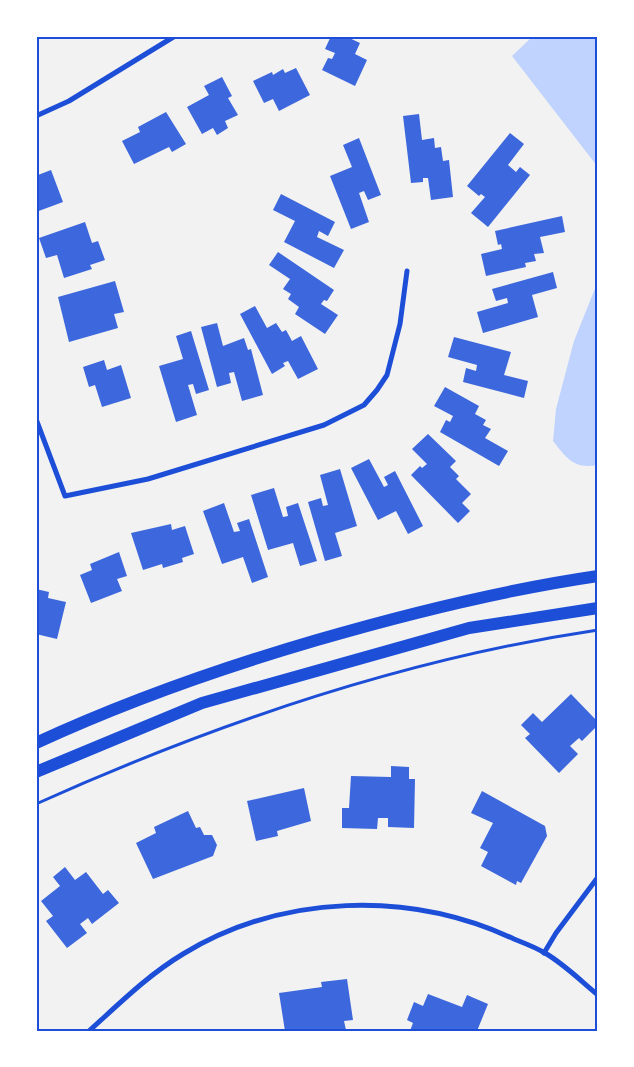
<svg xmlns="http://www.w3.org/2000/svg" width="634" height="1067" viewBox="0 0 634 1067" font-family="Karla,sans-serif">
  <style>
    .water { fill: #bfd3fe }
    .building { fill: #3d67dc }
    .lines { fill: none; stroke-linecap: round; stroke-linejoin: round }
    .path { stroke: #1d4ed8; stroke-width: 3 }
    .minor { stroke: #1d4ed8; stroke-width: 5 }
    .primary { stroke: #1d4ed8; stroke-width: 12 }
    .neatline { fill: none; stroke: #1d4ed8; stroke-width: 2 }
  </style>
  <rect width="100%" height="100%" fill="#f2f2f2"/>
  <g class="water">
    <polygon points="533,36 598,36 598,170 594,162 512,56"/>
    <path d="M598,281V465C574,469 567,459 553,441L556,409L574,341Z"/>
  </g>
  <g class="building">
    <polygon points="331,36 345,36 360,43 355,54 367,60 355,86 322,70 328,58 332,59 335,53 325,49"/>
    <polygon points="296,68 310,95 279,111 273,99 264,103 253,81 272,72 273,75 283,69 285,73"/>
    <polygon points="222,77 232,96 228,98 238,115 225,121 228,128 217,135 213,128 202,134 187,107 209,95 204,86"/>
    <polygon points="166,112 186,144 172,152 169,147 134,164 122,141 140,132 138,127"/>
    <polygon points="419,114 422,140 434,138 435,148 441,147 443,161 449,160 453,197 431,200 428,178 423,178 423,182 411,183 403,116"/>
    <polygon points="510,133 524,144 508,165 516,172 520,167 530,175 488,227 471,213 485,197 481,194 479,196 467,186"/>
    <polygon points="359,138 381,195 368,200 364,191 359,193 369,222 351,229 330,176 352,167 343,145"/>
    <polygon points="36,170 38,175 51,170 63,202 36,212"/>
    <polygon points="281,194 335,222 328,236 319,231 317,237 344,250 334,268 284,242 295,221 273,210"/>
    <polygon points="562,216 565,232 540,237 544,253 534,254 536,261 525,263 526,267 486,276 481,254 502,249 501,244 498,245 495,231"/>
    <polygon points="85,222 92,243 98,241 105,260 90,265 92,269 64,278 57,255 46,258 39,238"/>
    <polygon points="278,252 334,290 327,301 324,300 321,304 338,315 325,334 295,314 299,307 288,299 291,294 283,289 290,279 269,265"/>
    <polygon points="553,272 557,288 532,295 538,317 483,333 477,312 508,303 507,298 496,301 492,289"/>
    <polygon points="115,281 124,312 114,314 118,328 69,342 58,297"/>
    <polygon points="255,306 267,328 276,323 282,332 286,330 292,341 301,336 318,369 298,379 288,361 283,363 285,366 272,374 240,314"/>
    <polygon points="217,323 223,346 244,338 248,350 251,349 263,395 242,401 234,372 229,373 231,383 217,387 201,327"/>
    <polygon points="191,331 209,390 196,394 193,384 188,385 197,415 176,422 159,366 183,359 176,336"/>
    <polygon points="454,337 511,352 504,375 528,381 524,398 463,382 466,368 476,371 477,365 448,357"/>
    <polygon points="104,360 107,370 121,365 131,398 102,407 95,385 89,387 83,367"/>
    <polygon points="445,387 479,406 475,414 486,420 483,425 491,429 485,438 508,451 499,466 440,432 446,420 450,422 453,416 434,406"/>
    <polygon points="428,434 456,461 450,467 459,476 456,479 471,494 462,503 470,511 458,523 411,475 420,466 422,468 427,464 412,449"/>
    <polygon points="369,459 384,487 388,485 384,477 395,471 423,526 408,534 396,511 378,520 351,468"/>
    <polygon points="340,469 357,526 335,533 342,556 325,561 308,502 321,498 323,506 328,505 320,475"/>
    <polygon points="274,488 283,517 288,516 286,507 298,503 317,561 300,566 293,543 268,550 251,495"/>
    <polygon points="224,503 234,532 240,531 237,523 249,519 268,577 252,583 243,557 222,564 203,511"/>
    <polygon points="171,524 172,530 185,526 194,554 182,558 183,562 163,568 162,564 143,570 131,533"/>
    <polygon points="119,552 127,576 117,579 122,591 91,603 80,575 92,570 90,564"/>
    <polygon points="36,589 49,592 48,598 66,602 57,639 36,634"/>
    <polygon points="571,694 598,722 598,725 582,741 579,738 570,746 578,754 559,773 525,738 530,734 521,725 533,713 542,722"/>
    <polygon points="391,766 409,767 409,779 415,779 414,828 388,827 388,818 378,818 377,829 342,828 342,808 349,808 351,776 391,777"/>
    <polygon points="304,788 311,821 277,831 278,836 256,841 247,801"/>
    <polygon points="482,791 545,826 547,836 521,883 517,881 516,885 481,866 488,852 480,848 493,823 471,813"/>
    <polygon points="188,811 196,828 200,827 204,835 212,835 217,845 213,856 153,879 136,843 156,833 154,827"/>
    <polygon points="65,867 75,880 86,872 103,894 108,890 119,903 92,924 88,918 80,924 87,933 67,948 46,921 53,916 41,901 60,886 53,877"/>
    <polygon points="347,979 353,1020 344,1021 346,1030 285,1031 279,993 322,987 321,982"/>
    <polygon points="428,994 462,1007 467,995 488,1004 477,1031 410,1031 413,1023 407,1020 414,1002 423,1006"/>
  </g>
  <g class="lines">
    <path class="path" d="M36,804C216,723 403,659 598,630"/>
    <g class="minor">
      <polyline points="36,116 69,101 175,36"/>
      <polyline points="36,419 65,496 148,479 324,425 364,405 377,390 387,375 400,324 407,271"/>
      <polyline points="544,953 556,933 598,877"/>
      <path d="M89,1031C119,1004 148,975 183,954C282,894 409,890 514,939C524,943 535,947 545,953C564,964 581,981 598,995"/>
    </g>
    <g class="primary">
      <path d="M36,743C127,701 221,668 317,640C410,613 502,590 598,576"/>
      <polyline points="36,772 202,703 469,628 598,608"/>
    </g>
  </g>
  <rect width="634" height="1067" fill="none" stroke="#ffffff" stroke-width="75"/>
  <rect x="38" y="38" width="558" height="992" class="neatline"/>
</svg>
